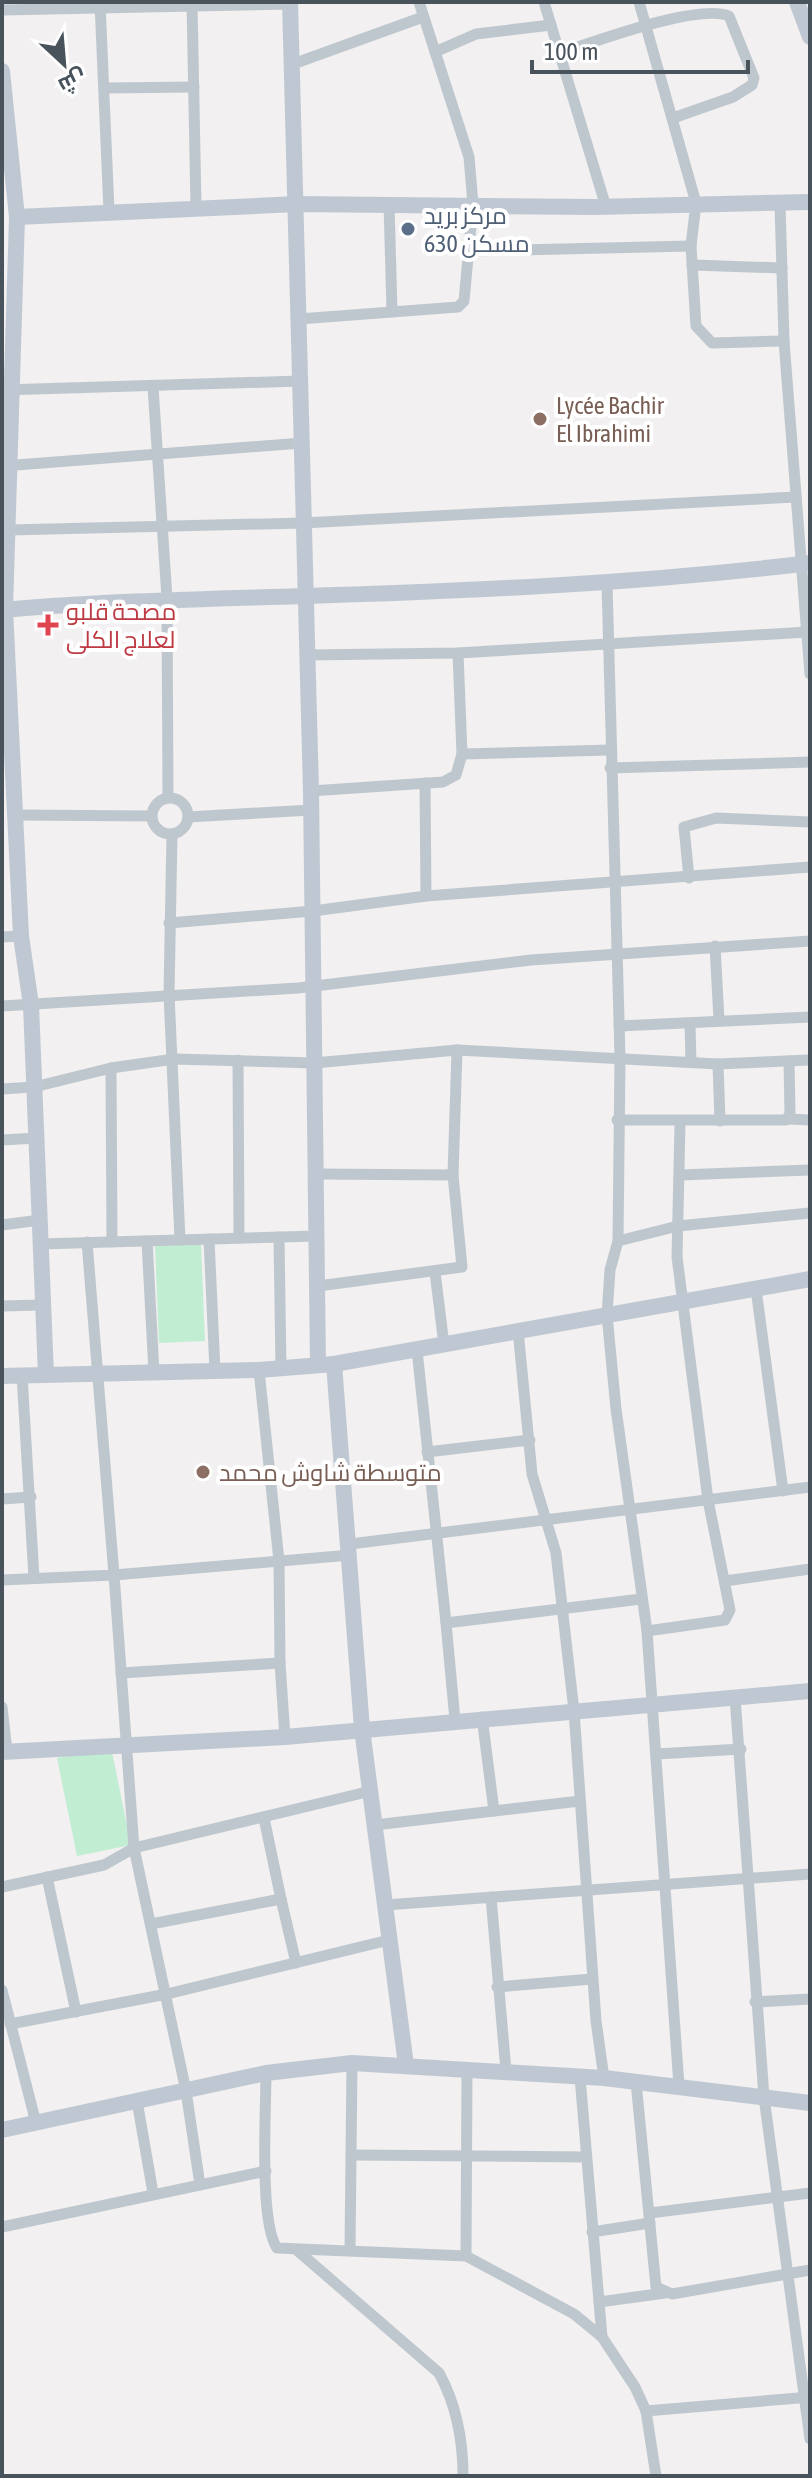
<svg xmlns="http://www.w3.org/2000/svg" width="812" height="2478" viewBox="0 0 812 2478" font-family="'Asap Condensed',Cairo,sans-serif">
  <style>
    .grass { fill: #c1edd3 }
    .lines { fill: none; stroke-linecap: round; stroke-linejoin: round }
    .street { stroke: #bfc7ce; stroke-width: 11 }
    .secondary { stroke: #bfc8d2; stroke-width: 16 }
    .service-dot { fill: #5c6f8a; stroke: #fff; stroke-width: 3 }
    .education-dot { fill: #8d6e63; stroke: #fff; stroke-width: 3 }
    .health-dot { fill: #e0444e; stroke: #fff; stroke-width: 3 }
    .labels { text-anchor: middle; dominant-baseline: central; stroke-width: 8; stroke-linejoin: round; paint-order: stroke }
    .service-label { font-size: 24px; fill: #4e5e75; stroke: #fff; text-anchor: start }
    .education-label { font-size: 24px; fill: #785e54; stroke: #fff; text-anchor: start }
    .health-label { font-size: 24px; fill: #be3a42; stroke: #fff; text-anchor: start }
  </style>
  <rect width="100%" height="100%" fill="#f2f0f0"/>
  <g class="grass">
    <polygon points="201,1244 205,1341 159,1343 155,1246"/>
    <polygon points="111,1747 131,1845 77,1856 57,1758"/>
  </g>
  <g class="lines">
    <g class="street">
      <polyline points="192,2 196,207"/>
      <polyline points="544,2 606,207"/>
      <polyline points="639,2 696,203 691,246 696,326 712,343 784,341"/>
      <polyline points="100,3 109,211"/>
      <polyline points="2,10 290,4"/>
      <polyline points="435,52 476,34 551,25"/>
      <path d="M560,53C594,42 698,3 729,16L754,78L752,85L733,97L673,118"/>
      <polyline points="293,64 423,17"/>
      <polyline points="106,88 194,87"/>
      <polyline points="389,203 392,312"/>
      <polyline points="780,204 784,341 810,674"/>
      <polyline points="470,251 691,246"/>
      <polyline points="692,265 782,268"/>
      <polyline points="299,319 458,307 464,301 473,204 469,157 419,2"/>
      <polyline points="153,387 167,598 168,798"/>
      <polyline points="2,390 300,381"/>
      <polyline points="3,466 302,443"/>
      <polyline points="9,530 303,523 796,497"/>
      <polyline points="607,583 620,1057 618,1241 610,1270 607,1315 616,1409 647,1631 679,2086"/>
      <polyline points="458,653 462,754 610,750"/>
      <polyline points="307,655 458,653 807,632"/>
      <polyline points="610,768 810,762"/>
      <polyline points="425,783 426,896"/>
      <polyline points="311,791 443,782 456,775 462,754"/>
      <circle cx="170" cy="816" r="18"/>
      <polyline points="16,815 152,816"/>
      <polyline points="188,817 311,810"/>
      <polyline points="172,834 169,994 180,1240"/>
      <polyline points="689,878 684,827 716,818 810,822"/>
      <polyline points="169,923 313,911 426,896 810,867"/>
      <polyline points="2,937 21,936"/>
      <polyline points="715,946 719,1020"/>
      <polyline points="2,1006 298,988 531,960 810,941"/>
      <polyline points="690,1024 691,1062"/>
      <polyline points="619,1026 810,1017"/>
      <polyline points="238,1060 239,1238"/>
      <polyline points="718,1064 720,1121"/>
      <polyline points="111,1068 112,1242"/>
      <polyline points="2,1089 34,1087 111,1068 174,1059 314,1063 457,1050 718,1064 810,1060"/>
      <polyline points="789,1119 810,1120"/>
      <polyline points="617,1120 786,1120 790,1114 789,1061"/>
      <polyline points="2,1140 37,1138"/>
      <polyline points="315,1174 453,1175"/>
      <polyline points="681,1175 810,1170"/>
      <polyline points="2,1225 40,1220"/>
      <polyline points="279,1237 281,1369"/>
      <polyline points="209,1239 215,1371"/>
      <polyline points="147,1241 154,1373"/>
      <polyline points="618,1241 678,1226 810,1213"/>
      <polyline points="40,1244 317,1236"/>
      <polyline points="435,1272 444,1345"/>
      <polyline points="318,1286 462,1267 453,1175 457,1050"/>
      <polyline points="756,1289 783,1491"/>
      <polyline points="2,1306 42,1305"/>
      <polyline points="518,1330 532,1474 556,1553 574,1711 596,2021 604,2078"/>
      <polyline points="417,1350 446,1623"/>
      <polyline points="259,1370 279,1561 280,1663 285,1737"/>
      <polyline points="22,1375 34,1578"/>
      <polyline points="427,1452 530,1440"/>
      <polyline points="2,1499 31,1497"/>
      <polyline points="350,1544 810,1487"/>
      <polyline points="2,1580 114,1575 87,1242"/>
      <polyline points="725,1581 810,1569"/>
      <polyline points="647,1631 725,1620 730,1610 708,1500 677,1257 680,1123"/>
      <polyline points="121,1673 280,1663"/>
      <polyline points="735,1697 764,2097 810,2439"/>
      <polyline points="2,1707 7,1751"/>
      <polyline points="482,1717 494,1811 580,1801"/>
      <polyline points="455,1720 446,1623 641,1599"/>
      <polyline points="657,1754 741,1749"/>
      <polyline points="375,1825 494,1811"/>
      <polyline points="47,1877 76,2012"/>
      <polyline points="2,1887 104,1865 134,1848 371,1791"/>
      <polyline points="491,1897 506,2071"/>
      <polyline points="281,1899 296,1963"/>
      <polyline points="385,1905 810,1874"/>
      <polyline points="151,1924 281,1899 264,1818"/>
      <polyline points="497,1987 592,1979"/>
      <polyline points="2,1990 36,2123"/>
      <polyline points="755,2002 810,1999"/>
      <polyline points="10,2024 167,1994 389,1940"/>
      <path d="M266,2073C266,2108 259,2223 277,2248L466,2256L574,2314L602,2337L635,2387L646,2411L656,2476"/>
      <polyline points="580,2077 602,2337"/>
      <polyline points="636,2082 656,2287 672,2294 810,2270"/>
      <polyline points="137,2101 153,2193"/>
      <polyline points="351,2155 585,2157"/>
      <polyline points="200,2185 186,2091 134,1848 114,1575 351,1555"/>
      <polyline points="650,2213 810,2193"/>
      <polyline points="2,2227 266,2171"/>
      <polyline points="592,2232 650,2223"/>
      <polyline points="350,2249 352,2063"/>
      <path d="M298,2251L439,2373C456,2404 463,2441 463,2476"/>
      <polyline points="466,2256 467,2072"/>
      <polyline points="599,2302 665,2293"/>
      <polyline points="646,2411 810,2397"/>
    </g>
    <g class="secondary">
      <polyline points="290,2 311,791 318,1365"/>
      <polyline points="797,2 810,37"/>
      <polyline points="2,71 17,217 5,609 21,936 31,1005 46,1375"/>
      <polyline points="17,217 297,204 594,207 810,202"/>
      <path d="M2,610C103,601 204,599 306,596C474,591 643,583 810,563"/>
      <polyline points="334,1364 362,1729 406,2065"/>
      <polyline points="2,1376 259,1370 334,1364 810,1279"/>
      <polyline points="2,1752 285,1737 810,1691"/>
      <polyline points="2,2130 266,2073 352,2063 604,2078 810,2103"/>
    </g>
  </g>
  <circle class="service-dot" cx="408" cy="229" r="8"/>
  <g class="education-dot">
    <circle cx="540" cy="419" r="8"/>
    <circle cx="203" cy="1472" r="8"/>
  </g>
  <path class="health-dot" d="M44 613h8v8h8v8h-8v8h-8v-8h-8v-8h8z"/>
  <g class="labels">
    <g class="service-label">
      <text x="424" y="215">مركز بريد<tspan x="424" dy="28">630 مسكن</tspan></text>
    </g>
    <g class="education-label">
      <text x="556" y="405">Lycée Bachir<tspan x="556" dy="28">El Ibrahimi</tspan></text>
      <text x="219" y="1472">متوسطة شاوش محمد</text>
    </g>
    <g class="health-label">
      <text x="66" y="611">مصحة قلبو<tspan x="66" dy="28">لعلاج الكلى</tspan></text>
    </g>
  </g>
  <rect width="812" height="2478" fill="none" stroke="#49535c" stroke-width="8"/>
  <g transform="translate(64 64) rotate(154)" stroke="#ffffff" stroke-width="6" paint-order="stroke">
  <path d="M0-6L14 30L0 20L-14 30Z" fill="#49535c"/>
  <text y="-12" font-size="22" font-weight="bold" text-anchor="middle" fill="#49535c">ش</text>
  </g>
  <path d="M532 60v12h216v-12" fill="none" stroke="#49535c" stroke-width="4"/>
  <text x="544" y="60" font-size="24" fill="#49535c" stroke="#ffffff" stroke-width="6" paint-order="stroke">100 m</text>
</svg>
